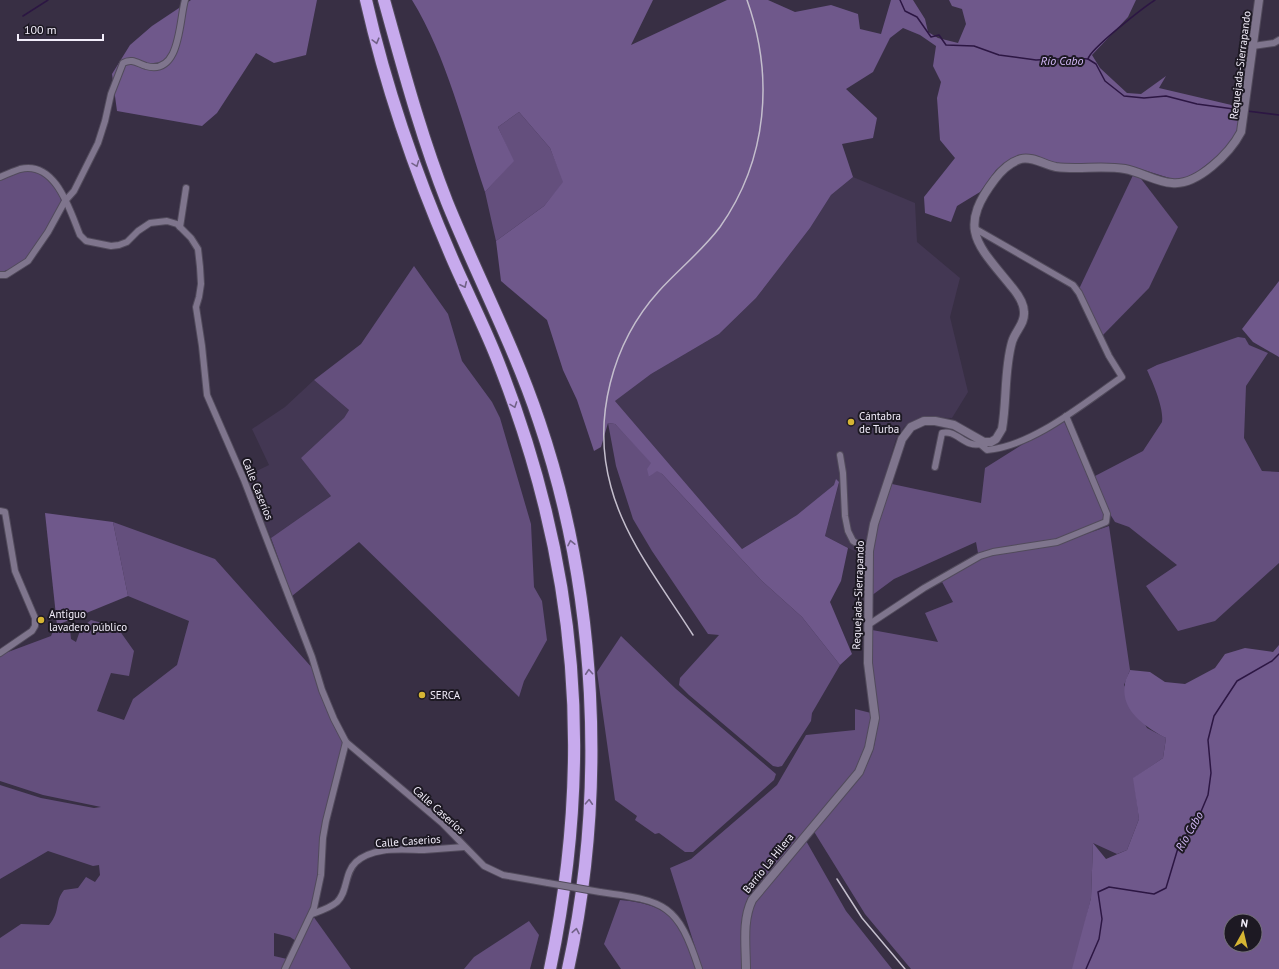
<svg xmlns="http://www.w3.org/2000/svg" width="1279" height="969" viewBox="0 0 1279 969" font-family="'PT Sans',sans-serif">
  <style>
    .built { fill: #433753 }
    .green { fill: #644f7d }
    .forest { fill: #6f588b; fill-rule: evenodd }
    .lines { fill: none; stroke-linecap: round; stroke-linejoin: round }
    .stream { stroke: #2c1643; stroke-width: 1.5 }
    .minor-casing { stroke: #524b5c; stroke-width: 8 }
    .tertiary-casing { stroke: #524b5c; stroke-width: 10 }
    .motorway-casing { stroke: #524b5c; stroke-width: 14 }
    .minor { stroke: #7f758d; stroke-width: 6 }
    .tertiary { stroke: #7f758d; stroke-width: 8 }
    .motorway { stroke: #c7aaed; stroke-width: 12 }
    .rail { stroke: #c4becd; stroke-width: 1.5 }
    .minor-bridge-casing { stroke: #524b5c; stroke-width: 8; stroke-linecap: butt }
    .minor-bridge { stroke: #7f758d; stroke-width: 6 }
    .oneway { stroke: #726288 }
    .poi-dot { fill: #d6b534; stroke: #1d1923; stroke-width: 1.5 }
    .labels { text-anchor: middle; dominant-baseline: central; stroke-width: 4; stroke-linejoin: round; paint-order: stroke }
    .street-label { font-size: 11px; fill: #f3eefb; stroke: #1d1923 }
    .poi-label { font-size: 11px; fill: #f3eefb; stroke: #1d1923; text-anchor: start }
    .water-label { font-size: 12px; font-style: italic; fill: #d1b7f5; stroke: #1d1923 }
  </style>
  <rect width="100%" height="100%" fill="#382f44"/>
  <g class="built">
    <polygon points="853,177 915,203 917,242 960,278 950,317 968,392 952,418 921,417 904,427 896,439 865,544 864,556 825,536 839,483 797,515 742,549 615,401 651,374 719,334 756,298 810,228 831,195"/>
    <polygon points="314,380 349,410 344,418 331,496 271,538 246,476 269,465 252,429 285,407"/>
  </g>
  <g class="green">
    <polygon points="519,112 550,148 564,182 544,206 496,241 485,192 513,161 498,127"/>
    <path d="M31,170C46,175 63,188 61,205C46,231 32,266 0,272V179L23,171Z"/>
    <polygon points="1135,171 1178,227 1149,288 1102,336 1079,289"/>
    <polygon points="414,266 448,314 462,361 492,402 500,418 531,524 534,587 542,601 547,640 524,681 519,697 359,542 292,596 271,538 331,496 301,458 344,418 349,410 314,380 361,344"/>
    <path d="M1238,337L1245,338L1249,345L1268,353L1246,386L1244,438L1262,471L1279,472V563L1215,621L1178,631L1146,586L1177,565L1129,527L1115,522L1110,514L1095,476L1143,451L1162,422C1164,408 1153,383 1147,370L1157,365Z"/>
    <polygon points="1063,419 1105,512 1105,518 1100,524 1060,538 1027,546 993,549 978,553 976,542 894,579 871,596 873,545 875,532 892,484 981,503 985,468"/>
    <polygon points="608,423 615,424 652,463 649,477 657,470 662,474 761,580 802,617 840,665 812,713 811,721 782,766 778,767 773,766 689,695 679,685 680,678 719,635 708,634 652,551 633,519 616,466"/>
    <path d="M113,522L215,559L314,670L321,694L342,741V747L315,898L296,941L290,937L274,933V956L287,959L282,969H0V938L21,924L49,925C61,911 54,902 64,890L78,888L86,877L95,882L100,875L99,865L93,866L48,851L0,879V785L41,798L94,808L101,807L43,795L0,781V655L51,636L53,631L70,629L71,639L76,642L81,628L91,620L117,627L134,651L129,676L111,673L97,711L124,720L133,699L177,665L189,621L128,596Z"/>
    <path d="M1109,526L1130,670L1124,685L1147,728L1166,738L1163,758L1134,778L1139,819L1127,850L1117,854L1093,843L1091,898L1074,969H911L865,914L813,830C830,809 859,782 870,758C882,732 873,704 872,676C871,661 872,646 872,630L938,642L925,613L953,602L941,580L977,559L995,553L1060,543Z"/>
    <polygon points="621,636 676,689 776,774 774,780 693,852 685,852 659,833 655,834 635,820 637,816 615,800 597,672"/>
    <path d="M855,709L871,713C870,732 867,748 859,766L755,889C739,914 742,941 742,969H702L670,868L691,859L777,785L806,735L855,730Z"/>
    <polygon points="805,839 846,911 892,969 748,969 750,917 757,897"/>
    <path d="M620,900C674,905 679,922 696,969H621L604,944Z"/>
    <polygon points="313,916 351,969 287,969"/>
    <polygon points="529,921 539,935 530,969 464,969 474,957"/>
  </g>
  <g class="forest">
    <polygon points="191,0 317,0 306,55 274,63 256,53 217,113 202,126 117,111 112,74 130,45 152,26"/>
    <path d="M412,0H653L631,45L727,0H768L795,12L831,5L858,14L860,29L881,34L891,0H913L925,19L928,32L938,38L958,43L966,24L962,9L952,6L949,0H1136L1128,17L1092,55L1100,68L1127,93L1141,94L1166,76L1159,88L1240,107V123L1235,138L1225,150L1192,176L1179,181L1131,166L1057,164L1026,155L1013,158L996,170L980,192L957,206L951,222L925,213L924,197L955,158L940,140L937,98L941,82L933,66L936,46L920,35L903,28L890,38L873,72L846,89L877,118L873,138L842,144L853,177L831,195L810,228L756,298L719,334L651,374L615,401L742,549L797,515L834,485L836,479L839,482L825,536L848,548L841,581L830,602L852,654L840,665L802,617L761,580L662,474L657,471L649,477L647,469L651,463L615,424L608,423L601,447L594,451L577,400L563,370L547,320L501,281L496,241L544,206L563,182L550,148L519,112L498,127L514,161L485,192C464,129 447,57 412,0Z"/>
    <polygon points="1279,281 1279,357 1253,342 1242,329"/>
    <polygon points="45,513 113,522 128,596 57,625"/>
    <path d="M1279,645V969H1072L1091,898L1093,843L1106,859L1127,850L1139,819L1133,778L1163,758L1166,738C1146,727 1120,711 1125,684C1125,679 1129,674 1130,670L1150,672L1165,682L1185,684L1215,668L1225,654L1245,648L1273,652ZM1231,921H1255V945H1231Z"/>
  </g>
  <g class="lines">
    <g class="stream">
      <polyline points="900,0 905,11 917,17 931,37 939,35 946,45 974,46 999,55 1036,60 1074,58 1088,59 1096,64 1105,81 1124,96 1144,98 1166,96 1197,104 1241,110"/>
      <polyline points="23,16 48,0"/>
      <path d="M1088,59C1090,49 1144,7 1155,0"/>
      <polyline points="1247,111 1279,115"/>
      <polyline points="1086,969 1099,939 1102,919 1098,892 1109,887 1154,894 1166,888 1178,848 1200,814 1208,795 1211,773 1208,740 1214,716 1237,681 1272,661 1279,654"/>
    </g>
    <defs>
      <g id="minor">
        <polyline points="1253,46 1274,43 1279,40"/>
        <path d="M0,177C7,174 14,171 20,169C56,160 70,211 80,235L86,241L111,246L119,245L127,242L138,231L150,223L167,221L177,224L191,238L198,249L200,267L201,284L199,297L196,307L202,346L207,395L244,480L312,657L322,690L334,719L346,742L442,823L484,866L503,875L548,883"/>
        <polyline points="180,227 186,188"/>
        <path d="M974,228L1073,285L1079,293L1109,356L1122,377C1084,403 1033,446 987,450L980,444"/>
        <path d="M0,275H6L28,261L48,232L65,201L74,191L98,143L105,121L111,94L123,63C132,58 137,63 146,66C181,76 179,20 185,0"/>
        <polyline points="840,455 843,473 845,516 848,531 853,541 869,551"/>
        <path d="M935,467L942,433C956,429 965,448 980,444L981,441"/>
        <polyline points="0,511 5,512 15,571 35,618 35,626 32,631 0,653"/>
        <polyline points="868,625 924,588 980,556 993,552 1057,542 1106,522 1107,514 1066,416"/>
        <path d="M600,892C666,901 678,904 699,969"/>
        <path d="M312,914C320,911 330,908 337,902C348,892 344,873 356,862C374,846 402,850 424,850C437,849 451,848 464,847"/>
        <polyline points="285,969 314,908 321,875 323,838 326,821 346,742"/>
      </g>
      <path id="tertiary" d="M746,969C746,946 742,921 752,900L859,772L869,748L875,718L868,663L869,551L874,524L902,439L911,427L924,421H935L954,425L984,442H991L996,439L1002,429C1007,401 1004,370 1012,342C1015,331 1025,324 1024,312C1024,302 1017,293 1011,286C977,244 957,229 995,179C1001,171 1011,162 1021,159C1032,156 1045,165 1056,167C1079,170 1102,165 1125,169C1141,172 1156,182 1172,183C1197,186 1230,153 1241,132L1259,0"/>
      <g id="motorway">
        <path d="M366,0C386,88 416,175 452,258C468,295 487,331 501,369C578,568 594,760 550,969"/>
        <path d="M384,0C403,68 421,136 447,202C477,276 514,346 539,421C597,592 607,792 568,969"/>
      </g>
    </defs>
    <use href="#minor" class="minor-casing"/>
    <use href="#tertiary" class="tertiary-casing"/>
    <use href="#motorway" class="motorway-casing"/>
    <use href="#minor" class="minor"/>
    <use href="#tertiary" class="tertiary"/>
    <use href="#motorway" class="motorway"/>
    <g class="rail">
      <path d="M693,635C664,589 625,540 611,487C592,419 612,343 659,291C679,269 702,251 720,227C768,159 774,76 747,0"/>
      <polyline points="837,879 862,918 905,969"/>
    </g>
    <defs>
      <polyline id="minor-bridge" points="548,883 600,892"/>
    </defs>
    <use href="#minor-bridge" class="minor-bridge-casing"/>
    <use href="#minor-bridge" class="minor-bridge"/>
  </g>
  <defs><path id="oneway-chevron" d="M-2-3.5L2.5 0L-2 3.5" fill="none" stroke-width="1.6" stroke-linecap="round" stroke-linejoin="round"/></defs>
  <g class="oneway">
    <use href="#oneway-chevron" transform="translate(376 41) rotate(75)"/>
    <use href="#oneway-chevron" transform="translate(416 164) rotate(69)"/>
    <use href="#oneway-chevron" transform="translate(464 285) rotate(65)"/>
    <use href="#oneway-chevron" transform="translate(514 405) rotate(70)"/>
    <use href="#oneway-chevron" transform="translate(571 543) rotate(-102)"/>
    <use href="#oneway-chevron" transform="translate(589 672) rotate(-94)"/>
    <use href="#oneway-chevron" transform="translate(589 802) rotate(-87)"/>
    <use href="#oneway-chevron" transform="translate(576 931) rotate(-79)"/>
  </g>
  <g class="poi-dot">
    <circle cx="851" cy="422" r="4"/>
    <circle cx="41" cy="620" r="4"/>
    <circle cx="422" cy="695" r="4"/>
  </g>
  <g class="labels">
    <g class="street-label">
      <text transform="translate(1240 65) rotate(-83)">Requejada-Sierrapando</text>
      <text transform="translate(258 489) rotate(68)">Calle Caseríos</text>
      <text transform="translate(858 595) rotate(-88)">Requejada-Sierrapando</text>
      <text transform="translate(439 810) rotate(42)">Calle Caseríos</text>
      <text transform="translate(408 841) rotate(-4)">Calle Caserios</text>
      <text transform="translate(768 863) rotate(-51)">Barrio La Hilera</text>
    </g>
    <g class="poi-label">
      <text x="859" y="416">Cántabra<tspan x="859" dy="13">de Turba</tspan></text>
      <text x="49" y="614">Antiguo<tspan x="49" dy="13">lavadero público</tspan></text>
      <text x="430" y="695">SERCA</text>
    </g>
    <g class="water-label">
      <text x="1062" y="60">Río Cabo</text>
      <text transform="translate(1189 831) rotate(-60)">Río Cabo</text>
    </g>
  </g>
  <g transform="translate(1243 933) rotate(8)"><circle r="19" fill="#1d1923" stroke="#736e79"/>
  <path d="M0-3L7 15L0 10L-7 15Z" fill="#d6b534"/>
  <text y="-6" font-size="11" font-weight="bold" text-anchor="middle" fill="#f3eefb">N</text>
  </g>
  <path d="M18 34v6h85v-6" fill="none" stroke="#f3eefb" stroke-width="2"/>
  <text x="24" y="34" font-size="12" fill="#f3eefb" stroke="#1d1923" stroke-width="3" paint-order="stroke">100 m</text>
</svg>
